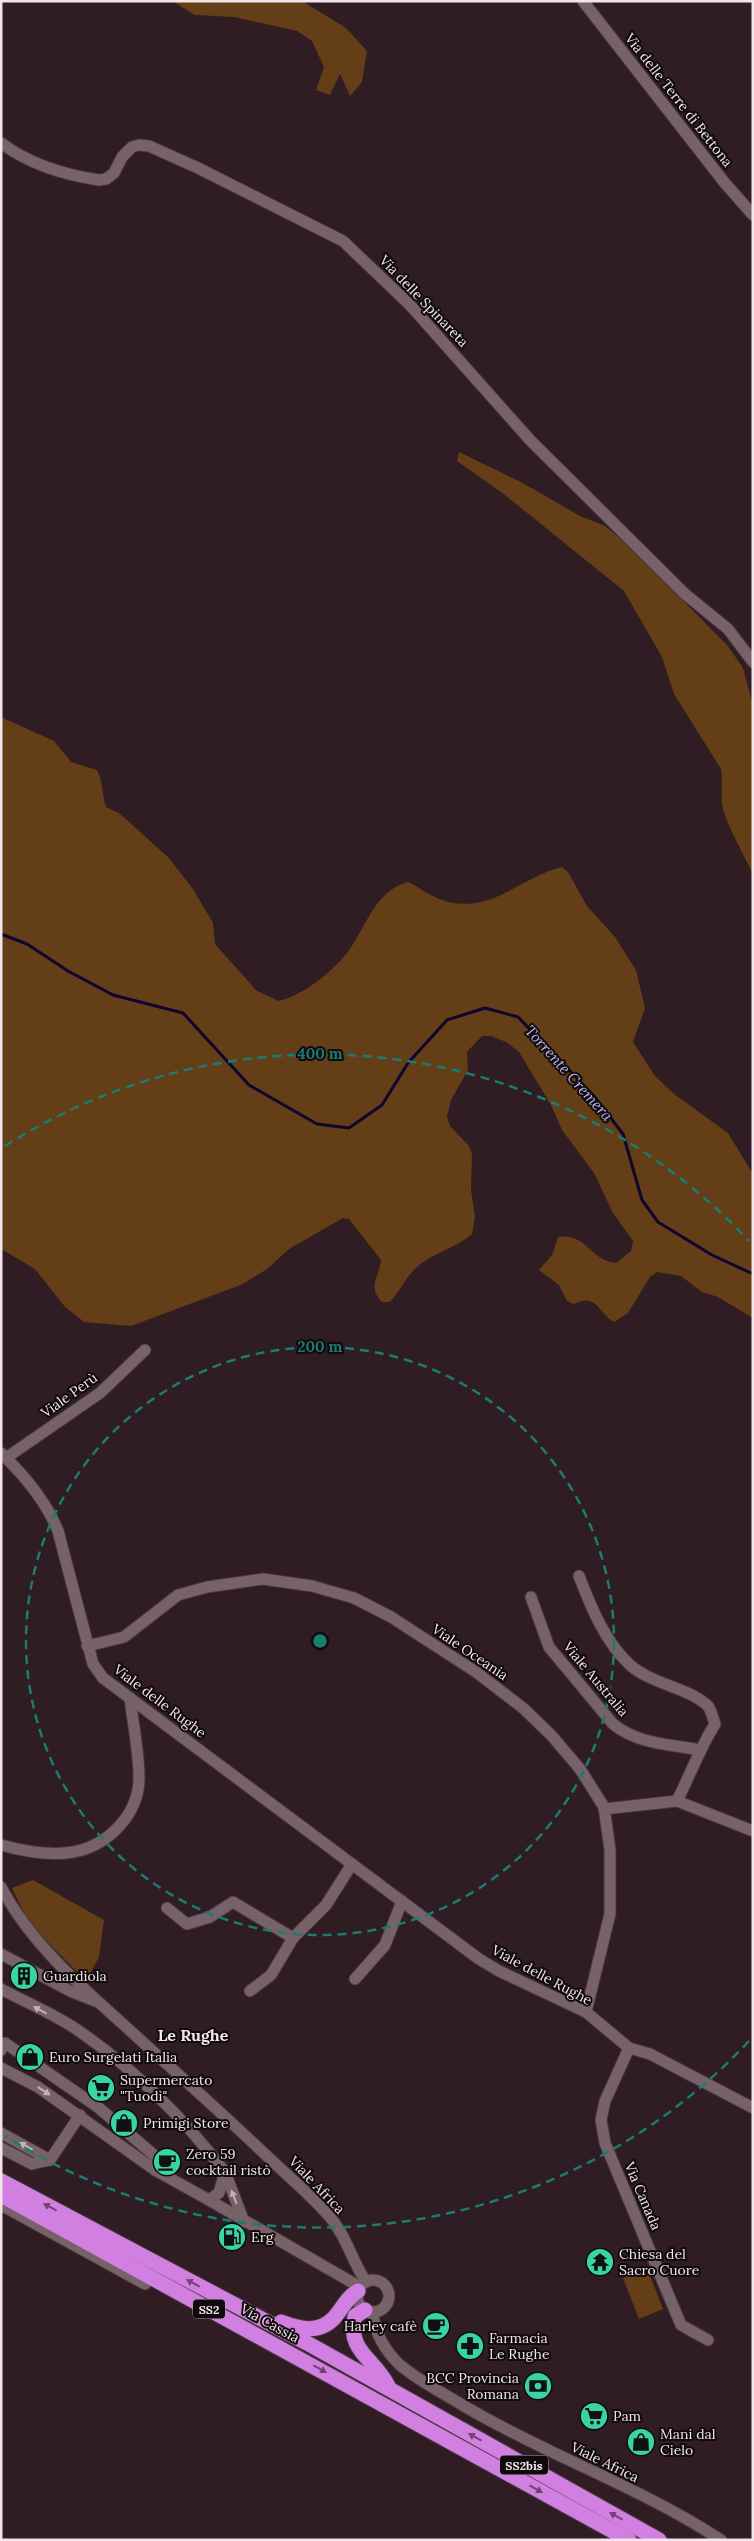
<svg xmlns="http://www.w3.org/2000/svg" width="754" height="2541" viewBox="0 0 754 2541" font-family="Lora,serif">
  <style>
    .green { fill: #633e16 }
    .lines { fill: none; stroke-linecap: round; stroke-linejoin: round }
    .stream { stroke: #0f052e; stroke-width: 3 }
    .minor-casing { stroke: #47383e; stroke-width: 13 }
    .highway-casing { stroke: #47383e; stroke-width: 17 }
    .minor { stroke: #786269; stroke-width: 11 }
    .highway { stroke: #d17fe1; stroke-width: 15 }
    .oneway { fill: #c2b1b6 }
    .oneway2 { fill: #714476 }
    .ring { fill: none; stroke: #1a7c74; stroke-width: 2.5; stroke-dasharray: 9 6 }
    .labels { text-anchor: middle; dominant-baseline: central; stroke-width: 4; stroke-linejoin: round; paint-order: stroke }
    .shield { fill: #110a0c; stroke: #afa4a7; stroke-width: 1 }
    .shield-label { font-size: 12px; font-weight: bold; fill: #f3e6ea }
    .street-label { font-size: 14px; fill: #f3e6ea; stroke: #110a0c }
    .poi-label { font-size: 14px; fill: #f3e6ea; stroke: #110a0c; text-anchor: start }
    .water-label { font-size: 15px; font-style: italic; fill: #bbb8f6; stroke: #110a0c }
    .quarter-label { font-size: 16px; font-weight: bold; fill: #f3e6ea; stroke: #110a0c }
    .centre { fill: #1a7c74; stroke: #110a0c; stroke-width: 2.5 }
    .ring-label { font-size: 15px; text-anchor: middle; font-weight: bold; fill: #1a7c74; stroke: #110a0c; stroke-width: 4; stroke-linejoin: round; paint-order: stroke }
  </style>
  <rect width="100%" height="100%" fill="#2f1d23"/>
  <g class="green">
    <polygon points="172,1 302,1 346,28 367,51 362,82 350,96 340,74 330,95 316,90 324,67 312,41 297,31 234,17 195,15"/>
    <path d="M459,452L521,482L580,516L605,526L626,543L728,646L743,668L753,705V875C745,856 725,823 722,804C721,792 723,781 721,769L674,694L662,657L624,591L505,495L457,461Z"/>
    <path d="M1,717L54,741L71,762L97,770C103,782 102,794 106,807L119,813L168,857L193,889L213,923L215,944L257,991L279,1001C303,995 331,973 347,953C366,928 374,891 408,882C419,887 430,896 442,900C490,916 520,877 562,867L568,872L587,906L615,937L636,970L645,1008L633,1042L655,1076L674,1094L728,1133L753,1174V1318L718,1297L702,1292L681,1276L657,1272L650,1277L628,1313L614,1322C598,1313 597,1292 574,1304L567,1301L559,1285L539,1270L552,1255L558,1237C588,1233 588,1260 616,1263L631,1251L633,1241L613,1213L594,1173L562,1130L551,1105L519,1052L506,1042L491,1036H482L467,1052L468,1070L451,1100L447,1117L450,1126L469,1146L472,1154L471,1190L475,1217L472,1234C457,1247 439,1251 422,1263C408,1272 402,1289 390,1302H382C367,1286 379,1278 381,1260L349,1219L343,1218L289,1249L267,1269L243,1284L131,1326L84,1322L65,1307L35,1269L1,1249Z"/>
    <polygon points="33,1880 104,1920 99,1957 86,1981 28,1922 12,1888"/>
    <polygon points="647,2268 663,2309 639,2319 623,2278"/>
  </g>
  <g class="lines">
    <polyline class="stream" points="1,934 27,944 68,971 113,995 183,1013 249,1085 317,1124 349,1128 382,1105 408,1063 447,1020 485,1008 518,1017 593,1095 623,1134 642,1200 658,1222 712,1255 753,1274"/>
    <defs>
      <g id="minor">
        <polyline points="583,1 724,182 753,215"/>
        <path d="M1,143C29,164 64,175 99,180L106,179L114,173L122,157L132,147L139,145L149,146L198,168L343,241L410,305L530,440L685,594L728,629L753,662"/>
        <path d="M1,1453C25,1476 46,1501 58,1531L93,1664L103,1678L479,1959L499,1971L586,2012L629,2048L650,2054L753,2108"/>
        <polyline points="6,1458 100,1393 145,1350"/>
        <path d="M579,1576C591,1607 605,1642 630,1665C653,1685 688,1687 708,1706C711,1710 713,1718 715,1724C700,1748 690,1775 677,1801"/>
        <path d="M531,1597L549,1647L613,1724C637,1744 670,1744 700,1750"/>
        <polyline points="87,1646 124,1637 178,1595 207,1587 263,1579 312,1586 354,1598 391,1617 476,1672 523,1708 551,1735 580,1769 604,1807 610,1850 610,1914 586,2012"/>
        <polyline points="604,1809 677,1801 753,1831"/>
        <path d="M1,1845C23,1851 50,1856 73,1852C108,1846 139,1814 139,1778C139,1752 133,1724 130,1698"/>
        <path d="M1,1887C30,1942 78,1984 124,2025C172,2069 222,2113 269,2158C289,2177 311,2195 329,2216C346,2235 352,2261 366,2282"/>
        <polyline points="167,1908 187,1924 210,1917 233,1902 293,1938"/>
        <polyline points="1,1954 72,1992 95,2001"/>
        <polyline points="355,1979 385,1945 402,1901"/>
        <path d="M1,1989C27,2003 55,2014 79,2031C134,2069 184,2119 225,2172L219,2193L209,2200L155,2170L38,2087L1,2068"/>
        <polyline points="250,1991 271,1975 293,1938 326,1905 352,1864"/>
        <polyline points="629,2048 605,2101 601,2120 605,2143 681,2325 708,2340"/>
        <polyline points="1,2050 5,2043 99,2108 162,2162 155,2170"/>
        <polyline points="1,2133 50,2160"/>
        <polyline points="1,2148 32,2164 50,2160 80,2115"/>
        <polyline points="225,2172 244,2222"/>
        <polyline points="209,2200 360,2287"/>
        <polyline points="1,2205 145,2284"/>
        <circle cx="373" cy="2296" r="16"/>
        <path d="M373,2312C374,2332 385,2351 400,2365C419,2381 443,2393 464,2406C547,2455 640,2487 721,2540"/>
      </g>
      <g id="highway">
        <polyline points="1,2181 307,2343 659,2540"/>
        <polyline points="1,2195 629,2540"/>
        <path d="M365,2310L355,2316C346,2351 375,2359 388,2386"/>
        <path d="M281,2322C299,2329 319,2334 334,2318C343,2308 346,2298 358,2291"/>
      </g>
    </defs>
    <use href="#minor" class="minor-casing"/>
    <use href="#highway" class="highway-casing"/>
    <use href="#minor" class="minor"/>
    <use href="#highway" class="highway"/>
  </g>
  <defs><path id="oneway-solid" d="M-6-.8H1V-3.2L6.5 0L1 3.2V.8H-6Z" transform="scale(1.25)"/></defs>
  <g class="oneway">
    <use href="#oneway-solid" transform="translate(40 2010) rotate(-152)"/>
    <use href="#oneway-solid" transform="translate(44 2091) rotate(34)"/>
    <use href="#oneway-solid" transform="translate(26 2146) rotate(-151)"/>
    <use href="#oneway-solid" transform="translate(234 2197) rotate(-111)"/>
  </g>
  <g class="oneway2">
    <use href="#oneway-solid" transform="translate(50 2207) rotate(-152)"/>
    <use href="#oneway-solid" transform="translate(193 2283) rotate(-152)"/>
    <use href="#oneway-solid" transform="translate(320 2369) rotate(29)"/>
    <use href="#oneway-solid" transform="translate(475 2437) rotate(-151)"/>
    <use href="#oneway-solid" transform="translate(536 2489) rotate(29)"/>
    <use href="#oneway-solid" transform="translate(616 2516) rotate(-151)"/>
  </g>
  <g class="ring">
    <circle cx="320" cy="1641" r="294"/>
    <path d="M749 2041A587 587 0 0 1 5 2136M5 1146A587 587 0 0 1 749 1241"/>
  </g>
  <defs>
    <symbol id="building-disc" viewBox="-11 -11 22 22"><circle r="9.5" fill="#39d4a5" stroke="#110a0c"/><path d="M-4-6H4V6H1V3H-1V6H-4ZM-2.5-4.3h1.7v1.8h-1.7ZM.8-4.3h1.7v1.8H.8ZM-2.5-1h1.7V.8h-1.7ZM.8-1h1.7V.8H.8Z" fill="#111"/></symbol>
    <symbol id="shop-disc" viewBox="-11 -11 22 22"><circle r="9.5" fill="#39d4a5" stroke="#110a0c"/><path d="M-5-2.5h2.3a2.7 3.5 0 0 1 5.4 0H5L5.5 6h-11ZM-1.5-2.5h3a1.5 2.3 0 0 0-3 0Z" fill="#111"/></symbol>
    <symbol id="supermarket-disc" viewBox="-11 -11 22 22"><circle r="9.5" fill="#39d4a5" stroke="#110a0c"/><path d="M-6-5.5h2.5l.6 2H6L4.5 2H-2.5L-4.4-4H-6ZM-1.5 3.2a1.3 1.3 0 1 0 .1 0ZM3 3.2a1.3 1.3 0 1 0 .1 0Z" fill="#111"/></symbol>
    <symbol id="cafe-disc" viewBox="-11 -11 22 22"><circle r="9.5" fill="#39d4a5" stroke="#110a0c"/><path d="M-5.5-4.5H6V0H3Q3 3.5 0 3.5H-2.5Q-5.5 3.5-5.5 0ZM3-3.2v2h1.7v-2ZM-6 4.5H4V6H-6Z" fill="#111"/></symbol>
    <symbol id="fuel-disc" viewBox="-11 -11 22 22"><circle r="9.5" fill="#39d4a5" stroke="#110a0c"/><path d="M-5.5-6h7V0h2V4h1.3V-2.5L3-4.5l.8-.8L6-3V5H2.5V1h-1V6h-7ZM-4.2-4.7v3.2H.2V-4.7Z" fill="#111"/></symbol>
    <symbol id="temple-disc" viewBox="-11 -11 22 22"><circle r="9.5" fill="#39d4a5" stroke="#110a0c"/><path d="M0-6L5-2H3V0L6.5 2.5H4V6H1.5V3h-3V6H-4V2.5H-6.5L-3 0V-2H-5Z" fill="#111"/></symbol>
    <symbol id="pharmacy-disc" viewBox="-11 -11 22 22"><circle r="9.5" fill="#39d4a5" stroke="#110a0c"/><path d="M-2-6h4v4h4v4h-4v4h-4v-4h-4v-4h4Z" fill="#111"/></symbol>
    <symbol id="bank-disc" viewBox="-11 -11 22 22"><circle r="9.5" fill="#39d4a5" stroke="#110a0c"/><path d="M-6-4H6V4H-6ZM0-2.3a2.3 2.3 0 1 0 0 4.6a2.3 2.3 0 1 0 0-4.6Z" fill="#111"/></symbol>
  </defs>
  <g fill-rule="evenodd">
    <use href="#building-disc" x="8" y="1960" width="32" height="32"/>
    <use href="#shop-disc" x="14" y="2041" width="32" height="32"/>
    <use href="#supermarket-disc" x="85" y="2072" width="32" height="32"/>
    <use href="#shop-disc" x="108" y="2107" width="32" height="32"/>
    <use href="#cafe-disc" x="151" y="2146" width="32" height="32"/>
    <use href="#fuel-disc" x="216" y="2221" width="32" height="32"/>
    <use href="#temple-disc" x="584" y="2246" width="32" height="32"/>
    <use href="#cafe-disc" x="420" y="2310" width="32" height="32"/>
    <use href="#pharmacy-disc" x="454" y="2330" width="32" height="32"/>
    <use href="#bank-disc" x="522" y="2370" width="32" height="32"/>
    <use href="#supermarket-disc" x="578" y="2400" width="32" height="32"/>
    <use href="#shop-disc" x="625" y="2426" width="32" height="32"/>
  </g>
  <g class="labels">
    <g class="shield">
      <rect x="193" y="2299.5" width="32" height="19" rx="4"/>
      <rect x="500" y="2455.5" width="48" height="19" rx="4"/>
    </g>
    <g class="shield-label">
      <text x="209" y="2309">SS2</text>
      <text x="524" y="2465">SS2bis</text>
    </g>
    <g class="street-label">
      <text transform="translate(679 100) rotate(52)">Via delle Terre di Bettona</text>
      <text transform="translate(424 301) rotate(46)">Via delle Spinareta</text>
      <text transform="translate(69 1395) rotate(-36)">Viale Perù</text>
      <text transform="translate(470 1652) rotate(34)">Viale Oceania</text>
      <text transform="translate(596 1679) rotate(50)">Viale Australia</text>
      <text transform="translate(160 1701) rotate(37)">Viale delle Rughe</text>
      <text transform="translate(542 1975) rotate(28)">Viale delle Rughe</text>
      <text transform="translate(317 2185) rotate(46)">Viale Africa</text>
      <text transform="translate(643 2196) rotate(67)">Via Canada</text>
      <text transform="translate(270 2323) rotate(29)">Via Cassia</text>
      <text transform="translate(605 2462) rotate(26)">Viale Africa</text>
    </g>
    <g class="poi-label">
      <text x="43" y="1976">Guardiola</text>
      <text x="49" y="2057">Euro Surgelati Italia</text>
      <text x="120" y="2080">Supermercato<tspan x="120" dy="16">"Tuodì"</tspan></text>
      <text x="143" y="2123">Primigi Store</text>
      <text x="186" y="2154">Zero 59<tspan x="186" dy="16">cocktail ristò</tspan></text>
      <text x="251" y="2237">Erg</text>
      <text x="619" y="2254">Chiesa del<tspan x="619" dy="16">Sacro Cuore</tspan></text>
      <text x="417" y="2326" text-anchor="end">Harley cafè</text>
      <text x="489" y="2338">Farmacia<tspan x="489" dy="16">Le Rughe</tspan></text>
      <text x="519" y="2378" text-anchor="end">BCC Provincia<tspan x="519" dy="16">Romana</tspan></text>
      <text x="613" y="2416">Pam</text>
      <text x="660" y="2434">Mani dal<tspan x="660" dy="16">Cielo</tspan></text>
    </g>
    <g class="water-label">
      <text transform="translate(569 1073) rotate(48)">Torrente Cremera</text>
    </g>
    <g class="quarter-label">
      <text x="193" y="2035">Le Rughe</text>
    </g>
  </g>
  <circle cx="320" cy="1641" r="8" class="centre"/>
  <g class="ring-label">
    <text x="320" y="1059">400 m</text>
    <text x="320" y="1352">200 m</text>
  </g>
  <rect width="754" height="2541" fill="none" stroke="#f3e6ea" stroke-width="5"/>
</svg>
